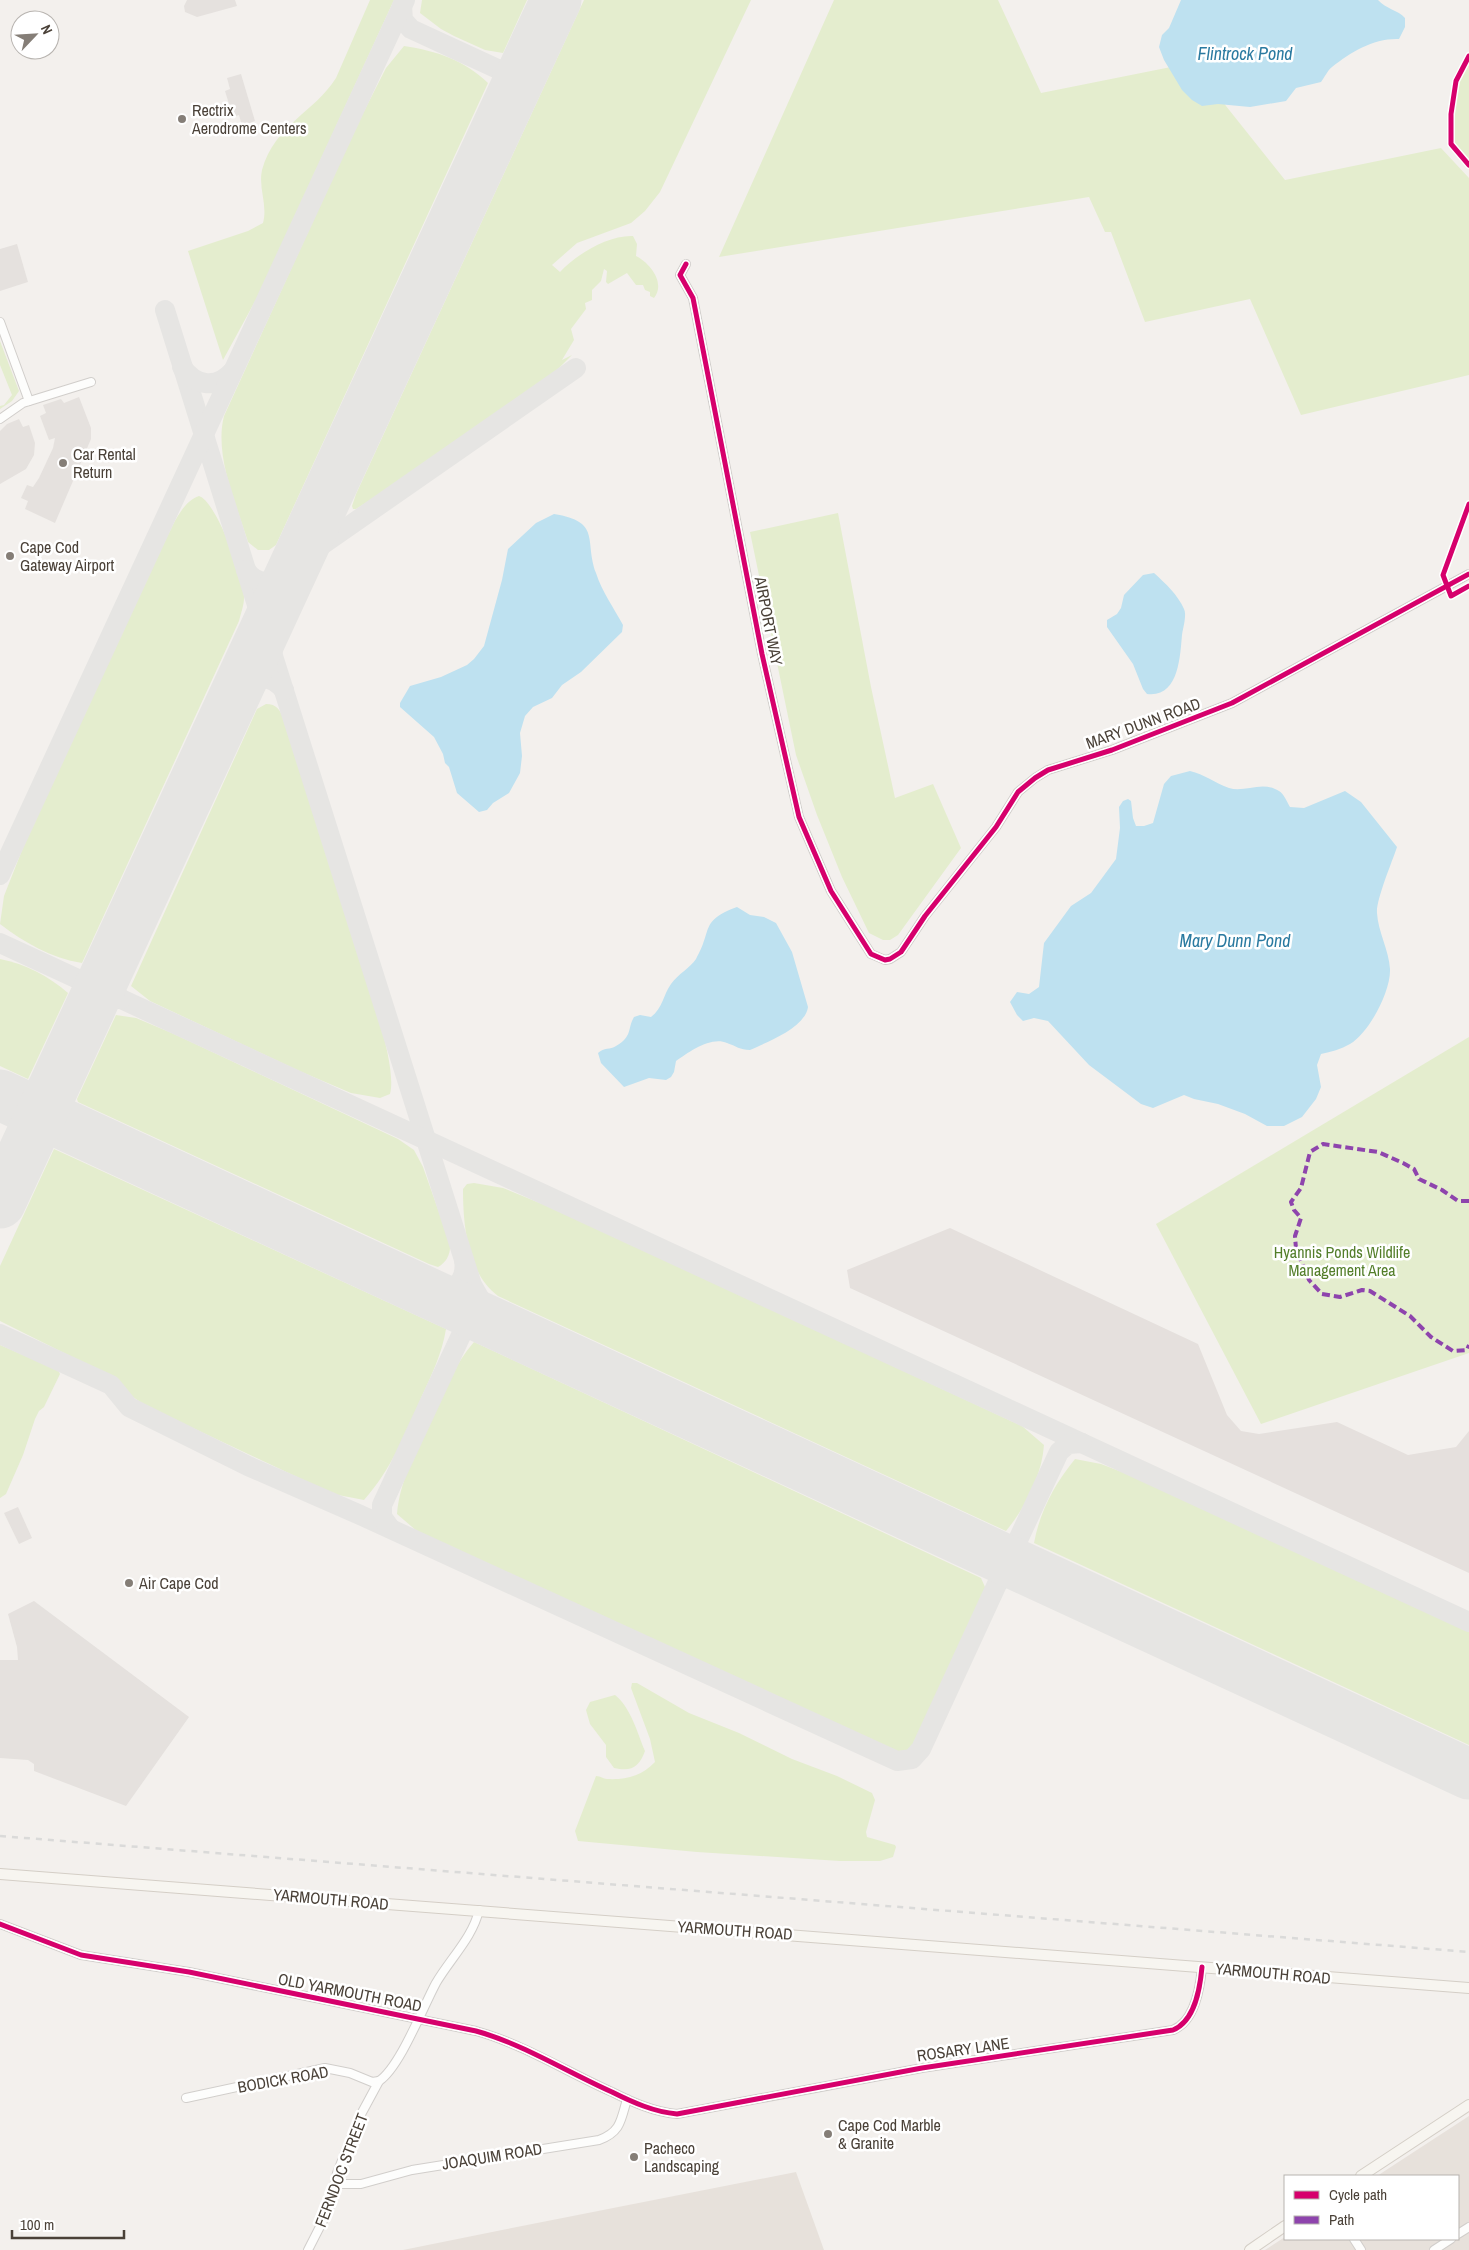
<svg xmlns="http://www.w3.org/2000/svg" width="1469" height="2250" viewBox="0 0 1469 2250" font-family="'Archivo Narrow',sans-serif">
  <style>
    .residential { fill: #e7e1db }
    .industrial { fill: #e5e0dd }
    .green { fill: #e4edce }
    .parking { fill: #e5e1de }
    .water { fill: #bee1f0 }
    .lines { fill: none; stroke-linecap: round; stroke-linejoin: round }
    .taxiway { stroke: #e6e5e3; stroke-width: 20 }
    .runway { stroke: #e6e5e3; stroke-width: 51 }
    .street-casing { stroke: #d1cecb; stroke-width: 10 }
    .secondary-casing { stroke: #d4cec6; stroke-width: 12 }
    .street { stroke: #fdfdfc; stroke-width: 8 }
    .secondary { stroke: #f7f5f0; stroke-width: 10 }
    .rail { stroke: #dadad9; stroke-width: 2.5; stroke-dasharray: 6 6; stroke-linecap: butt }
    .quiet { stroke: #8e44ad; stroke-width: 4; stroke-dasharray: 8 4; stroke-linecap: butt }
    .cycleway-casing { stroke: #fff; stroke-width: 8 }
    .cycleway { stroke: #d6006c; stroke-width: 5 }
    .poi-dot { fill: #857e77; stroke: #fff; stroke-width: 2 }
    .labels { text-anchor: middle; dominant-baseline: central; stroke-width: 5; stroke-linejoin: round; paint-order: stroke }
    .poi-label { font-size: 16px; fill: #4a4138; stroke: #fff; text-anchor: start }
    .street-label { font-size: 16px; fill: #4a4138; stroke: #fff }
    .park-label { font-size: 16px; fill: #537e2a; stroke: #fff }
    .water-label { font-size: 18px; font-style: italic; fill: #2a7aa0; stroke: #fff }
  </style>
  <rect width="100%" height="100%" fill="#f3f0ed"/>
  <g class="residential">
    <polygon points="1469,2116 1469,2250 1265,2250 1285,2237 1285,2239 1458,2239 1458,2176 1377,2176"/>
    <polygon points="796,2172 824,2250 403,2250 507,2229"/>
  </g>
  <polygon class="industrial" points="950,1228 1198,1344 1227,1415 1241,1431 1259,1434 1337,1422 1408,1455 1456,1447 1469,1431 1469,1573 850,1288 847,1270"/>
  <g class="green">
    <path d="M370,0H394L259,294L223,360L188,251L248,231L263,223C268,205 258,188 262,170C275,124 314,113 336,78Z"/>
    <polygon points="422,0 527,0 503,53 485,50 454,36 441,29 420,13"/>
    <path d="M584,0H751L660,192L645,211L631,223L577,243L552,265L560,272C577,254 608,235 633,236L637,244L636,256C650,263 666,283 654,298L650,296V292L645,290L643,285H636L627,273L608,284L606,282L607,271L604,269L601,281L592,290V300L585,303L586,309L571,329L574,340L562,360L572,355L554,373L372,499L356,509H353L352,506L356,494Z"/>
    <polygon points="834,0 998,0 1041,93 1196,62 1226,106 1285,180 1441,148 1469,178 1469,375 1301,415 1250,299 1145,322 1111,232 1105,232 1089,197 719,257"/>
    <path d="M404,46C437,51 464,60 488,83L276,545L269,550H258L248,542C236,504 214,455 224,416L355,129L386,68Z"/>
    <polygon points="1469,52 1469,168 1451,146 1447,135 1451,87 1456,72"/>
    <polygon points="0,341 19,391 12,401 0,409 0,406 4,405 12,395 0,365"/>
    <path d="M199,496C216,501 245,579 244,598C244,605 241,613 239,621L82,963C51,958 25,943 0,924L4,896L28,835L164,543C172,528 181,502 199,496Z"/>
    <polygon points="838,513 871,687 895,798 933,784 961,848 898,935 890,940 883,940 869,933 842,877 817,815 796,755 750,532"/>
    <path d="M266,704C277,704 280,710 284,720C305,785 325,850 346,915C357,952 399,1062 390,1094L380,1098L351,1093L297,1070L150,1001L131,986L257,709Z"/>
    <path d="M0,959C26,964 48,976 68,993L28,1079L0,1066Z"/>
    <path d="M116,1015L136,1018L174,1034L398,1139L414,1150L423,1167L450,1243C451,1253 447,1262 438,1267L429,1264L78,1102L77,1099Z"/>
    <polygon points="1469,1037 1469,1353 1261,1424 1156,1224"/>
    <path d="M54,1149L446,1329C442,1354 431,1376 421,1398C406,1434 390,1471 364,1500L333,1494L146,1406L130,1395L116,1379L0,1321V1266Z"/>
    <path d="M474,1183L503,1188L569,1215L1022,1426L1044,1445C1042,1475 1025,1508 1006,1531L498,1296C467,1273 463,1225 463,1189L467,1184Z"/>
    <path d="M474,1342L981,1578L985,1587V1593L913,1749L902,1755L887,1750L455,1551L418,1532L397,1514C400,1479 418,1447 433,1416C445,1391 455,1363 474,1342Z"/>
    <polygon points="0,1345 58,1370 60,1374 44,1407 39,1411 35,1419 23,1455 6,1494 0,1498"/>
    <path d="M1075,1459L1101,1464L1140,1479L1469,1632V1745L1034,1543C1040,1511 1054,1485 1075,1459Z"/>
    <path d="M632,1683H637L689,1713L739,1733L792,1759L837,1776L872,1793L875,1800L866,1832L867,1837L895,1845L896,1847L893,1857L880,1861H840L697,1852L578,1841L575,1831L596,1776C601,1776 603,1779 607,1779C626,1780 642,1776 655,1762L650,1739L631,1688Z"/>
    <path d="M615,1695C631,1708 637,1732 645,1751C639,1767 632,1772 614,1768L606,1757V1745L590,1724L586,1710L590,1702Z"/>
  </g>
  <g class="parking">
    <polygon points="187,0 235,0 237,6 197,17 185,12 184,6"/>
    <polygon points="241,74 255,121 242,126 239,115 233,117 225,91 230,89 227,78"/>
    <polygon points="17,244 28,282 0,291 0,249"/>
    <polygon points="79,397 91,428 91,439 55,523 25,509 28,501 21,498 27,485 33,487 39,478 53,448 55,438 49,440 40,416 46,413 43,405 61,399 64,403"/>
    <polygon points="19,419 23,427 29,425 35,443 34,455 26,469 0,484 0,431 7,424"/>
    <polygon points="18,1507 32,1538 19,1544 4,1513"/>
    <polygon points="34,1601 189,1717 126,1806 34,1771 34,1764 28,1760 0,1758 0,1660 18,1660 17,1647 8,1614"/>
  </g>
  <g class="water">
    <path d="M1181,0H1378C1386,9 1398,10 1405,18V27L1399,39C1374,38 1351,52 1332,67C1327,71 1325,77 1321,82L1296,88L1286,101L1250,107L1218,104L1202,106L1192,100L1182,90L1164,60L1159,47L1162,35L1169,28Z"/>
    <path d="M554,514C602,522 584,540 596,573C602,592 614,608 623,625L622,632L581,672L562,685L552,698L533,707L525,716L520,733L522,756L520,773L509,793L493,803L487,810L479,812L457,793L449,767L445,763L443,754L434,737L400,707V703L410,686L441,677L467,665L474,659L484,646L502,580L508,549L536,523Z"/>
    <path d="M1154,573C1165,583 1178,595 1184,609C1187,615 1183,628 1182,635C1180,656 1179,698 1147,694L1143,689L1133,664L1107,627V620L1117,614L1121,608L1124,595L1143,575Z"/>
    <path d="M1190,771C1204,774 1215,783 1229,788C1245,793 1262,780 1279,791C1284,794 1287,802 1290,807L1304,808L1345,791L1361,802L1397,847C1392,862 1376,900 1377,913C1378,932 1389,950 1390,969C1391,991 1369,1033 1350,1044C1341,1049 1331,1052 1321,1054L1317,1065L1321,1087L1316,1099L1302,1117L1284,1126H1267L1245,1114L1218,1104L1194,1099L1184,1095L1153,1108L1141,1104L1089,1065L1048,1021L1034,1018L1023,1021L1017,1015L1010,1002L1017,992L1029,994L1039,987L1044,943L1071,906L1091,893L1116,859L1120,828L1119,807L1123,801L1128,799L1131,801L1133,818L1136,826H1144L1153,823L1164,784L1171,776Z"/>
    <path d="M737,907L750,915L764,917L776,923L792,952L808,1007C805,1028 767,1042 750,1050C740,1050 736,1046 727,1043C711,1036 689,1052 676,1061L674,1072L671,1077L666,1080L649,1078L624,1087L601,1063L598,1053C604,1047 610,1050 616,1046C633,1036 627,1029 634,1017L640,1015L651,1017C663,1008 663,995 671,984C678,974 690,968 696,959C713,930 699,921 737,907Z"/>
  </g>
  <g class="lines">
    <g class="taxiway">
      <polyline points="402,6 403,20 411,29 502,71 514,70 529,59"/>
      <path d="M502,71C511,79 511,87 510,99"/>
      <polyline points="165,310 257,605 259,625 255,651"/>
      <path d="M182,367C196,387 217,389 233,371"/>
      <polyline points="296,563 576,368"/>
      <path d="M246,570C259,590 279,581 294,568"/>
      <polyline points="273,612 271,633 273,656 472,1285 484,1306 510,1330"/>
      <path d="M238,688C255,676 269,673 284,690"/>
      <polyline points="0,875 405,0"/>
      <polyline points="0,943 1469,1622"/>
      <polyline points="108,969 109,988 121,999"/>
      <path d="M89,1010C100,998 105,996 121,999"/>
      <path d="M427,1292C449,1294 468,1285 464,1260"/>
      <path d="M452,1303C461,1312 465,1318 463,1331"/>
      <polyline points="0,1334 111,1385 129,1407 248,1466 358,1514 897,1761 912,1759 921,1749 998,1582 1012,1572 1030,1570"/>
      <polyline points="390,1528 382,1517 382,1505 463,1331 474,1321 493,1322"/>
      <polyline points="989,1552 998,1566 998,1582"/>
      <path d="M1030,1570C1020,1562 1015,1555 1017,1542L1059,1452L1068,1444L1082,1443"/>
    </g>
    <g class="runway">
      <polyline points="0,1095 1469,1774"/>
      <polyline points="0,1203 556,0"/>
    </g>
    <defs>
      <g id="street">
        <polyline points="686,264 680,275 693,298 762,654 799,817 831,891 871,954 885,960 890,959 901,952 925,916 996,827 1018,792 1035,778 1048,770 1112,750 1232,703 1469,574"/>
        <polyline points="0,322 29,401"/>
        <polyline points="0,419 23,403 91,382"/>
        <path d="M0,1924L81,1955L189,1972L476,2031C523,2044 567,2072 612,2092C632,2102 654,2112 677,2114L922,2068L1173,2030C1195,2021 1200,1989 1202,1967"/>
        <polyline points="186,2098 325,2068 350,2073 372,2082 379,2081"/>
        <path d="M335,2184H361L412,2170L599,2140C621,2132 621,2120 627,2099"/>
        <polyline points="1458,2234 1469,2227"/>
        <polyline points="1354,2239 1361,2250"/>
        <path d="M308,2250L329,2209L337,2173L359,2118L379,2081C400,2067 423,2007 436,1983C450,1959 473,1937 479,1910"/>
        <polyline points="1434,2250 1451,2239"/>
      </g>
      <g id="secondary">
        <polyline points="0,1874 1469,1988"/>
        <polyline points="1361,2176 1469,2105"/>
        <polyline points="1250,2250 1285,2226"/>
      </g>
    </defs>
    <use href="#street" class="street-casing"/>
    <use href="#secondary" class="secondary-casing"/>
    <use href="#street" class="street"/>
    <use href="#secondary" class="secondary"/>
    <polyline class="rail" points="0,1836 1469,1952"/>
    <polyline class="quiet" points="1469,1201 1458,1201 1442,1190 1419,1179 1414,1169 1403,1163 1378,1152 1323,1144 1310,1152 1301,1188 1291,1202 1294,1210 1301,1218 1295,1236 1296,1249 1309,1280 1322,1294 1340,1297 1362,1290 1370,1291 1410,1316 1431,1337 1453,1351 1467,1350 1469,1345"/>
    <defs>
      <g id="cycleway">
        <polyline points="1469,56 1456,81 1451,114 1451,144 1469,165"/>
        <polyline points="686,264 680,275 693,298 762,654 799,817 831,891 871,954 885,960 890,959 901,952 925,916 996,827 1018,792 1035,778 1048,770 1112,750 1232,703 1469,574"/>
        <polyline points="1469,504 1443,575 1451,596 1469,586"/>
        <path d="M0,1924L81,1955L189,1972L476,2031C523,2044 567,2072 612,2092C632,2102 654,2112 677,2114L922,2068L1173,2030C1195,2021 1200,1989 1202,1967"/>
      </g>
    </defs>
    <use href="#cycleway" class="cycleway-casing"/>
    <use href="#cycleway" class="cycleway"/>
  </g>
  <g class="poi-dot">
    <circle cx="182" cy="119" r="5"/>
    <circle cx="63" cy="463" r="5"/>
    <circle cx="10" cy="556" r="5"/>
    <circle cx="129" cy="1583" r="5"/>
    <circle cx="828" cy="2134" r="5"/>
    <circle cx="634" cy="2157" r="5"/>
  </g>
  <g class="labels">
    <g class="poi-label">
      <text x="192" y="110">Rectrix<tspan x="192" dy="18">Aerodrome Centers</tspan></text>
      <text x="73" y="454">Car Rental<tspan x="73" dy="18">Return</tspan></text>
      <text x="20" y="547">Cape Cod<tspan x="20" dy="18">Gateway Airport</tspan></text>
      <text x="139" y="1583">Air Cape Cod</text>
      <text x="838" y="2125">Cape Cod Marble<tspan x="838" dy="18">&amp; Granite</tspan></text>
      <text x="644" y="2148">Pacheco<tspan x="644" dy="18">Landscaping</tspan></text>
    </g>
    <g class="street-label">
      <text transform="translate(769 621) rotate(79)">AIRPORT WAY</text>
      <text transform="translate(1143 723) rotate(-20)">MARY DUNN ROAD</text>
      <text transform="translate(331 1899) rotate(5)">YARMOUTH ROAD</text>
      <text transform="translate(735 1930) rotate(4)">YARMOUTH ROAD</text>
      <text transform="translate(1273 1973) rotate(5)">YARMOUTH ROAD</text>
      <text transform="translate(350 1992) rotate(11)">OLD YARMOUTH ROAD</text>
      <text transform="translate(963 2049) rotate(-8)">ROSARY LANE</text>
      <text transform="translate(283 2079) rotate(-10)">BODICK ROAD</text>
      <text transform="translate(492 2156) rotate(-9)">JOAQUIM ROAD</text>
      <text transform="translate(341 2170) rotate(-69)">FERNDOC STREET</text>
    </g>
    <g class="park-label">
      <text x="1342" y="1252">Hyannis Ponds Wildlife<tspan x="1342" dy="18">Management Area</tspan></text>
    </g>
    <g class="water-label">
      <text x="1245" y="53">Flintrock Pond</text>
      <text x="1235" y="940">Mary Dunn Pond</text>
    </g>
  </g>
  <rect x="1284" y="2175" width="175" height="65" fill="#ffffff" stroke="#b7b3af"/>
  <rect x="1294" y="2191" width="25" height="8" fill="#d6006c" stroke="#b7b3af"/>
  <text x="1329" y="2200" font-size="15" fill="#4a4138">Cycle path</text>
  <rect x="1294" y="2216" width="25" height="8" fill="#8e44ad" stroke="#b7b3af"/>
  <text x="1329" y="2225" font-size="15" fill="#4a4138">Path</text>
  <g transform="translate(35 35) rotate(65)"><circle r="24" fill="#ffffff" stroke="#b7b3af"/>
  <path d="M0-4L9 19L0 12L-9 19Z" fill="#857e77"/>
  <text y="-8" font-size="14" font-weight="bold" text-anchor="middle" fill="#4a4138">N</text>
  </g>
  <path d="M12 2230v8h112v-8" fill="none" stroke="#4a4138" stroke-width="2.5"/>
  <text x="20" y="2230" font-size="15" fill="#4a4138" stroke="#ffffff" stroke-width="4" paint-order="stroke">100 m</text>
</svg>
